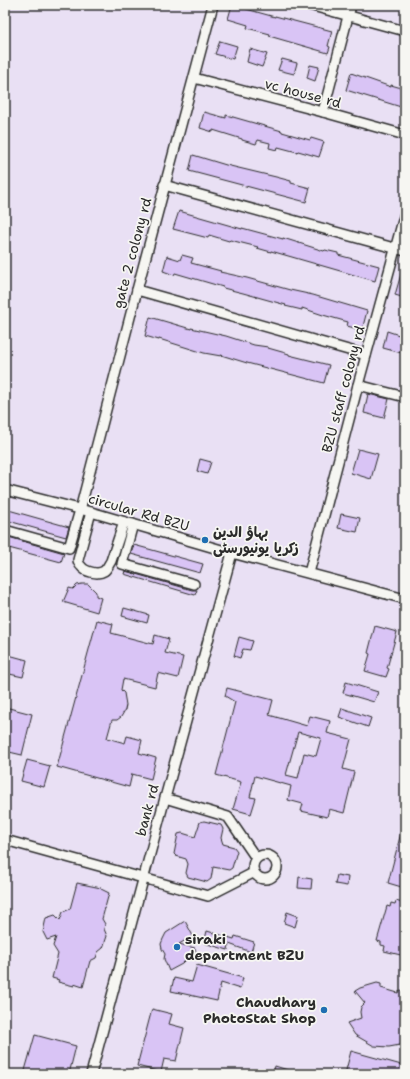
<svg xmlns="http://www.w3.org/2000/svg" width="410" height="1079" viewBox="0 0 410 1079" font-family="'Shantell Sans','Playpen Sans Arabic',sans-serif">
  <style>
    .built { fill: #e9e0f4 }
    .building { fill: #d9c4f5; stroke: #2b2b2b; fill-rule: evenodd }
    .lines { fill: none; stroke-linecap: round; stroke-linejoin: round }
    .minor-casing { stroke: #2b2b2b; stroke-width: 12 }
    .minor { stroke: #f6f6f2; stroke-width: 9 }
    .poi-dot { fill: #1f6fb2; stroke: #f6f6f2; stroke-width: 1.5 }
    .labels { text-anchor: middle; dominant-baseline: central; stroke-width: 3.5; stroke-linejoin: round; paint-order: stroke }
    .street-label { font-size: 14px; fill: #2b2b2b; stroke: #f6f6f2 }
    .poi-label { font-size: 14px; font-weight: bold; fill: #2b2b2b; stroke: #f6f6f2; text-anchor: start }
  </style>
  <rect width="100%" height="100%" fill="#f0ecf3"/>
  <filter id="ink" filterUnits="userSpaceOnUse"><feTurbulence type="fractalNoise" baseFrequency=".025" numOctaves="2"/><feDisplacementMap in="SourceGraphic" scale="8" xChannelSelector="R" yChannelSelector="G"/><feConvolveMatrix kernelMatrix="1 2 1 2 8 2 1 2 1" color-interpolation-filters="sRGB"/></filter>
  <g filter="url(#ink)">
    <rect class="built" x="5" y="5" width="400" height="1069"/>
    <g class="building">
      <polygon points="232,5 236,5 246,8 246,9 275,17 275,16 332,31 328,46 330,47 328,53 269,36 270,34 247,28 248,25 228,19"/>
      <polygon points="220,41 237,46 233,59 215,54"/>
      <polygon points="250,49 267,54 262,67 247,62"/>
      <polygon points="282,59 297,63 294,74 278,70"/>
      <polygon points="310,65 319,67 315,81 307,78"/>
      <polygon points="351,73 391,87 391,85 405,89 405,94 401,107 346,90"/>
      <polygon points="204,112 226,118 226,115 282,131 282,132 310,140 311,138 324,142 319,157 298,151 297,152 278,147 277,150 269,148 270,143 258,140 256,144 242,140 242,139 213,130 213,132 200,128"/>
      <polygon points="193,155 226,165 276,177 291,181 291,183 310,188 306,202 189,171"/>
      <polygon points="179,211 242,229 242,228 283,239 283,238 324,251 325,250 338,253 338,255 379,266 375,281 271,251 271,252 257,248 258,247 230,240 229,241 209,235 208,238 173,229"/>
      <polygon points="182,255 193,258 191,263 221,271 220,272 247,278 290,290 313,295 367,311 362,330 347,326 348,322 323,315 302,308 302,310 285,306 286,305 243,293 223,288 223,287 175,273 174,275 163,271 167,256 180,260"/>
      <polygon points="403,267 405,267 405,298 395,295"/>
      <polygon points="150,317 191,329 191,328 226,336 254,345 268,347 268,348 289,354 289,355 329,365 324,383 247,363 221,355 221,356 204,353 159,339 159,340 145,336"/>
      <polygon points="387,331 399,335 400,332 405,333 405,338 403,346 405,347 405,354 383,348"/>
      <polygon points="368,394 389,399 384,418 364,413"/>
      <polygon points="358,449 378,454 371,479 351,473"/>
      <polygon points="200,459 211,462 207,474 197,471"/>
      <polygon points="5,509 69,527 66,537 5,520"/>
      <polygon points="341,514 360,518 357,532 338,528"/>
      <polygon points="5,536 64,553 61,562 5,547"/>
      <polygon points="134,545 203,564 200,573 131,554"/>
      <polygon points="125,571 192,590 197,590 195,595 124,574"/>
      <polygon points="82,584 88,584 96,592 96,596 101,598 97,612 63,602 69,588 73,589 77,585"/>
      <polygon points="124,608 149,615 147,623 122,616"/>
      <polygon points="97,620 113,624 111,633 153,644 155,635 169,639 165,653 183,657 178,678 158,673 155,687 123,679 121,690 124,693 126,705 125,710 121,717 117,720 112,720 107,738 125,743 127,736 142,740 139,753 156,758 151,779 132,774 129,787 57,767"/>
      <polygon points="375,626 397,632 387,668 389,669 386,677 365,671 370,654 368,653"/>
      <polygon points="239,637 253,641 250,650 243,649 240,658 234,656"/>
      <polygon points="5,654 27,660 23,677 5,673"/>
      <polygon points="346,682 378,692 374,702 343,693"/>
      <path d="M227,688L273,700L269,715L307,726L310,716L330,721L327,733L351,739L343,769L354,772L344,813L329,809L327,817L301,811L303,804L288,800L291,786L255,776L250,797L256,798L251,814L233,809L241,782L216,775L235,702L225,696ZM298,732L321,738L316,756L304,753L298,778L286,775Z"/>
      <polygon points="5,707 32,714 22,755 5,751"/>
      <polygon points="342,708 371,718 368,727 339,717"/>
      <polygon points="27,760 50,766 44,787 21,781"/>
      <polygon points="204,821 221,825 223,829 221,838 223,844 234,847 237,851 232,868 229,870 213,867 211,879 207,882 188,877 186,873 188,864 186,859 176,856 174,854 178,834 182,833 195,837 200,822"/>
      <polygon points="403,825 405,825 405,888 388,883"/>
      <polygon points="337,875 348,877 347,886 335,884"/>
      <polygon points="299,877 312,879 311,889 298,888"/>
      <polygon points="77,883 101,888 101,889 109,893 102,919 105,924 104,929 107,936 103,948 98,952 96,958 90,961 83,987 74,984 74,986 58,982 59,980 52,978 58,954 53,946 56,937 47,940 43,932 46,918 55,915 60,920 63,912 70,909"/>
      <polygon points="396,901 405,904 405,956 384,951 385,946 381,945 381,942 377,941 387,906 390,907 391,903 395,904"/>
      <polygon points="287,912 298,916 295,927 284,923"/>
      <polygon points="185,921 193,936 179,944 195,948 196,952 196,957 190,959 187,959 182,964 169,971 164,959 165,954 162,949 161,944 163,939 166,933"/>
      <polygon points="207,931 234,939 235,936 254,942 251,952 229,944 228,950 204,943"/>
      <polygon points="197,965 243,978 240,989 221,983 217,1001 171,991 174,978 192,982"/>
      <polygon points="377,983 381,984 381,988 398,993 400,990 405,991 405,1043 400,1045 389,1047 374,1046 355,1035 347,1023 361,1018 360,1012 361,1007 365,1003 355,991 360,988"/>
      <polygon points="152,1009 172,1014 169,1024 184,1028 176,1061 164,1059 161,1072 137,1066"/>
      <polygon points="35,1035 76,1046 69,1074 24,1074"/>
      <polygon points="351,1051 405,1066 405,1074 345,1074"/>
      <polygon points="275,1066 294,1072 294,1074 273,1074"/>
    </g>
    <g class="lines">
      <defs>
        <g id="minor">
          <polyline points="309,5 405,31"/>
          <polyline points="194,78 323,112 405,135"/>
          <polyline points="323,112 351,5"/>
          <polyline points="164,185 405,251"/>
          <polyline points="137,290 366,355"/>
          <polyline points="358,385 405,397"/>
          <polyline points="5,490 91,512 232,553 405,599"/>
          <path d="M91,512L78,560C78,561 80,566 81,566C85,572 98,575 104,571C107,569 109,564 111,561L124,522"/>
          <polyline points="133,524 122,564 194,584"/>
          <polyline points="5,530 69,548 80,510 137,290 213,5"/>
          <polyline points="309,573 358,385 405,213"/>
          <polyline points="165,798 228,817 256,858"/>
          <polyline points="5,840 208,896 253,873"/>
          <circle cx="265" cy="867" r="12"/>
          <polyline points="91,1074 165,798 232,553"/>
        </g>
      </defs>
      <use href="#minor" class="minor-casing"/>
      <use href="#minor" class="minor"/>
    </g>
  </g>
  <g class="poi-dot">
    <circle cx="205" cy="540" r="4"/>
    <circle cx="177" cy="947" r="4"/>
    <circle cx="324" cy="1010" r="4"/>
  </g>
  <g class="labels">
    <g class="street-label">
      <text transform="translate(303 93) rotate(15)">vc house rd</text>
      <text transform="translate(132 253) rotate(-75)">gate 2 colony rd</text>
      <text transform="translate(343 389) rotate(-75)">BZU staff colony rd</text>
      <text transform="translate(139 512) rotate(16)">circular Rd BZU</text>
      <text transform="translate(147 810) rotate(-75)">bank rd</text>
    </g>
    <g class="poi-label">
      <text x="213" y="532">بہاؤ الدین<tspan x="213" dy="16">زکریا یونیورسٹی</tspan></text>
      <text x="185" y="939">siraki<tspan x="185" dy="16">department BZU</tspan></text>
      <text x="316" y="1002" text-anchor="end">Chaudhary<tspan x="316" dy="16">PhotoStat Shop</tspan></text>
    </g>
  </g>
  <rect width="410" height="1079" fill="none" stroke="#f6f6f2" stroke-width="20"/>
  <rect x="10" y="10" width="390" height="1059" fill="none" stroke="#2b2b2b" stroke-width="1.5" filter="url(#ink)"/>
</svg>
